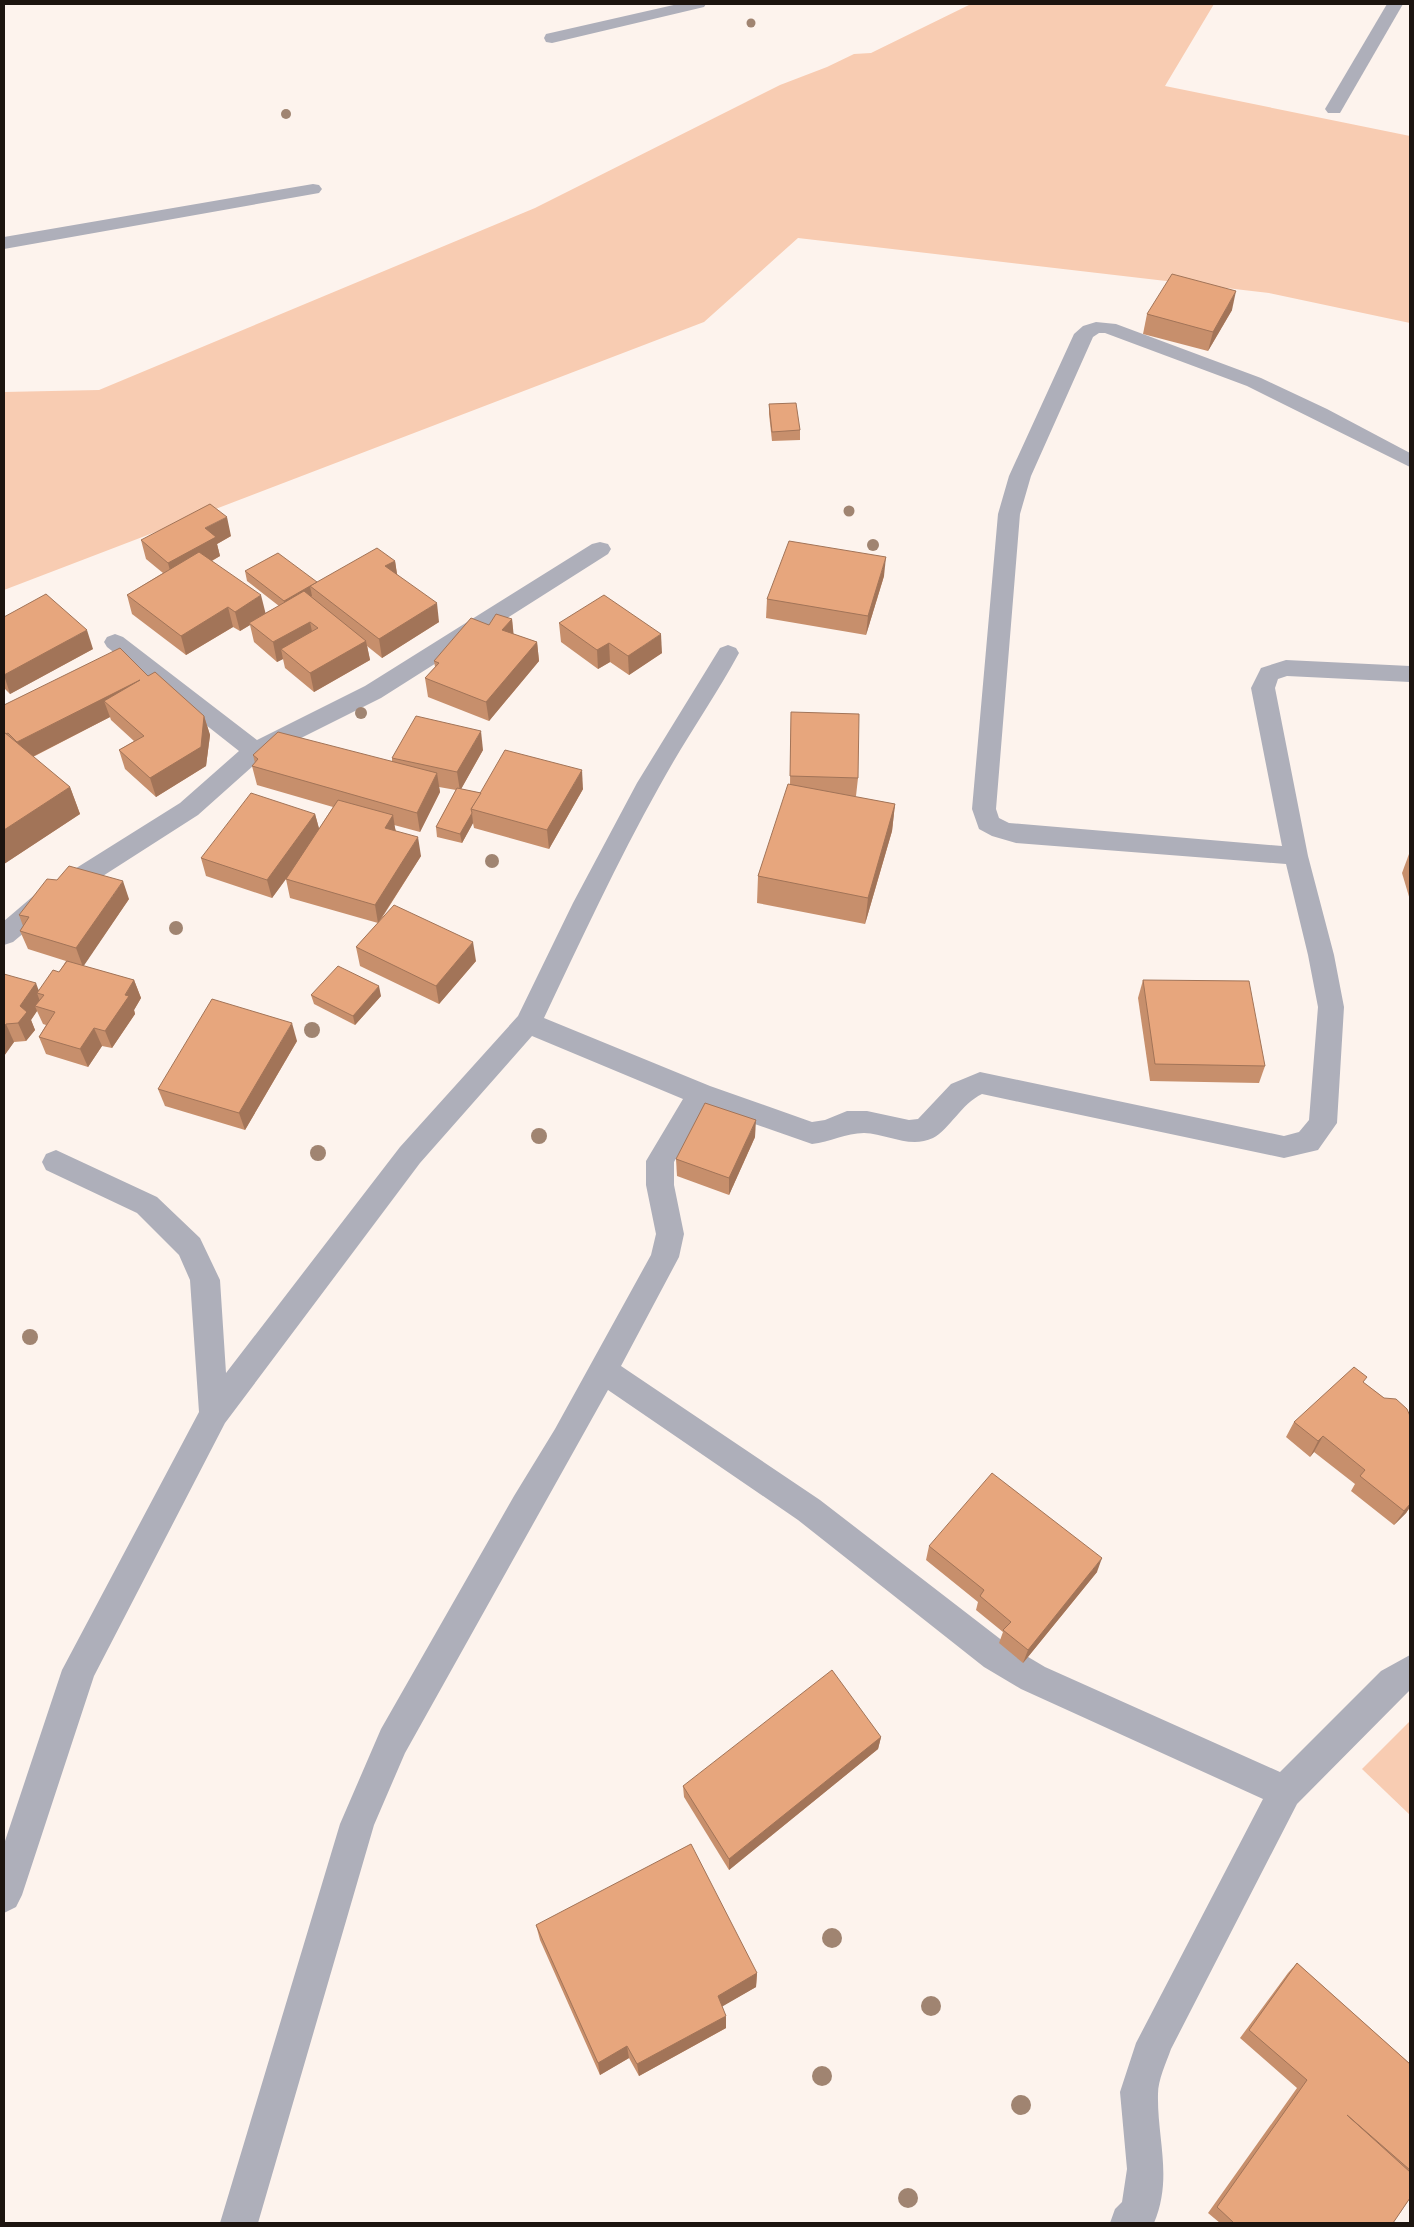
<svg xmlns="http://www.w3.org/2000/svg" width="1414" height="2227" viewBox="0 0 1414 2227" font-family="'Nunito Sans',sans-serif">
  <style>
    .green { fill: #f8ccb2 }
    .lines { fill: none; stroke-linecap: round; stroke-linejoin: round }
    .minor { fill: #aeafba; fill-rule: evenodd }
    .tree { fill: #a08471 }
    .wall { fill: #c78f6c }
    .shaded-wall { fill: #a27458 }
    .building { fill: #e7a67d; stroke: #a27458 }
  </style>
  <rect width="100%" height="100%" fill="#fdf3ed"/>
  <g class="green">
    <polygon points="971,4 1214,4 1165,86 1410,136 1410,323 1269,293 798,238 704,322 4,590 4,392 99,390 535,208 780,85 827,67 854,54 871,53"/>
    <polygon points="1410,1721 1410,1815 1362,1769"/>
  </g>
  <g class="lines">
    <g class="minor">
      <polygon points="678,4 706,4 704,7 552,43 546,42 544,38 546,34"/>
      <polygon points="1387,4 1403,4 1340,113 1328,113 1325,109"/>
      <polygon points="313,184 319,185 322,189 319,193 4,249 4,237"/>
      <path d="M1096,322L1116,324L1261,378L1327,409L1410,453V467L1247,386L1105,333H1099L1093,337L1031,476L1020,514L996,809L999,818L1009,823L1282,846L1251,688L1261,668L1286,660L1410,666V682L1287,676L1278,679L1275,688L1308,856L1334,955L1344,1007L1337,1123L1318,1150L1284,1158L982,1094C961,1104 950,1129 933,1138C910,1149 888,1134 864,1133C846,1133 830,1142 812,1144L706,1107L674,1162V1185L684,1234L679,1257L621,1366L820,1500L1008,1645L1045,1667L1280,1772L1381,1671L1410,1655V1690L1297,1804L1171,2049C1166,2063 1158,2080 1158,2094C1157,2139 1173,2178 1154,2223H1110L1115,2209L1122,2202L1127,2169L1120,2092L1136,2043L1263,1799L1021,1689L984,1667L798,1520L608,1390L405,1753L374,1825L258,2223H220L340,1824L381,1729L514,1496L555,1429L651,1255L656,1234L646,1185V1161L683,1099L532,1036L420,1163L225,1423L94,1676L22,1895L16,1907L4,1913V1844L62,1670L199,1412L190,1280L179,1255L137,1213L46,1170L42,1162L46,1154L56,1150L157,1197L200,1238L220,1280L226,1373L400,1147L518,1016L573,903L637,783L720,648L728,645L736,648L739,653C714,699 684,741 659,787C617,862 581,940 544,1018L710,1086L812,1122L825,1120L847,1111H867L909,1120L918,1119L951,1084L980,1072L1284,1136L1299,1132L1309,1120L1318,1007L1308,955L1286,864L1016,843L992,836L979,829L972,809L998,514L1009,476L1074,334L1083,326Z"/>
      <polygon points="600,542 608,544 611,549 608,554 381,698 263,757 198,815 56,906 13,942 4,945 4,921 38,892 180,803 239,751 107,647 104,642 107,637 115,634 123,637 257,740 365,686 592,544"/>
    </g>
  </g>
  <g class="tree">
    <circle cx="751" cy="23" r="4.5"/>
    <circle cx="286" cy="114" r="5"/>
    <circle cx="849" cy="511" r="5.5"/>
    <circle cx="873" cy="545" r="6"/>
    <circle cx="361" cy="713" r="6"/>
    <circle cx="492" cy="861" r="7"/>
    <circle cx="176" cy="928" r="7"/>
    <circle cx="312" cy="1030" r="8"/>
    <circle cx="539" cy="1136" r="8"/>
    <circle cx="318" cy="1153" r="8"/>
    <circle cx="30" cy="1337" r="8"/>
    <circle cx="832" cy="1938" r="10"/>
    <circle cx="931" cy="2006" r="10"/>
    <circle cx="822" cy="2076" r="10"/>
    <circle cx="1021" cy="2105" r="10"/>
    <circle cx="908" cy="2198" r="10"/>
  </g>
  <g class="wall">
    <polygon points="1232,310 1208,351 1143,334 1147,314"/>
    <polygon points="769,404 800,430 800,440 772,441 769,414"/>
    <polygon points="231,536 217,544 220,556 212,561 265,613 279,606 247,581 245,571 317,582 395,561 397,575 439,622 382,658 367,646 370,660 314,692 285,668 283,659 277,662 254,642 250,625 240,631 233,627 186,655 132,614 127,595 163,573 146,559 141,540"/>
    <polygon points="884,576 866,635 766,618 767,599"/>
    <polygon points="4,617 93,649 10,694 4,688"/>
    <polygon points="512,619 513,634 537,642 539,661 489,721 428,697 425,678 435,667 434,661 489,625"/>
    <polygon points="559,623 662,653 629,675 610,662 598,669 561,642"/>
    <polygon points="148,676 204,716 210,735 206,766 156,797 125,769 119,750 134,741 111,720 110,717 33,757 70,787 80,814 4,864 4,705"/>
    <polygon points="791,712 858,778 856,796 851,796 895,804 892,831 865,924 757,903 758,876 790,785"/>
    <polygon points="483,750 461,789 481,793 583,789 549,849 474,828 473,823 462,843 437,837 436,827 456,790 439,787 440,792 420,832 394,825 396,831 421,856 380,921 476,961 439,1004 360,966 356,947 378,923 290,898 286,879 289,875 272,898 206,876 201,858 315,814 319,829 333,807 257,785 252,766 255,763 253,755 392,761 392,758"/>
    <polygon points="1409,854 1410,854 1410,900 1402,873"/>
    <polygon points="129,899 83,966 134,980 141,998 134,1010 135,1014 112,1048 102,1046 88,1067 46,1054 39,1037 46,1025 43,1024 37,1011 31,1020 35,1030 26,1041 14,1042 4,1056 4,974 39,990 59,972 66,961 28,949 20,931 23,926 19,915"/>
    <polygon points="1143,980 1265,1066 1259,1083 1150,1081 1138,998"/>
    <polygon points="311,995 381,996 355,1025 314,1004"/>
    <polygon points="297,1041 245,1130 165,1106 158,1089"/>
    <polygon points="755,1137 729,1195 677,1176 676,1159"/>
    <polygon points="1364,1383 1384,1398 1410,1416 1410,1507 1406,1513 1394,1525 1351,1491 1355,1484 1314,1452 1310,1457 1286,1437 1294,1422"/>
    <polygon points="929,1546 1097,1572 1023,1663 999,1643 1003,1632 976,1610 978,1602 926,1560"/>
    <polygon points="881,1737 878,1749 729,1870 684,1797 683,1786"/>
    <polygon points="536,1925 757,1973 756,1987 722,2006 726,2028 639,2076 629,2058 600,2075 540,1940"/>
    <polygon points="1297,1963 1410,2064 1410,2198 1393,2223 1220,2223 1208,2213 1297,2088 1240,2038 1288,1973"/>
  </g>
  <g class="shaded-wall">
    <polygon points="1236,291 1232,310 1208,351 1213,332"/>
    <polygon points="227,517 231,536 217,544 220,556 173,582 168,563 205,528"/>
    <polygon points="886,557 884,576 866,635 868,616"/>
    <polygon points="395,561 398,580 385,566"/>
    <polygon points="317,582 310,586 312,596 286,611 284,601"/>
    <polygon points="261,595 266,615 249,623 250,625 240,631 235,612"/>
    <polygon points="437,603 439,622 382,658 379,639"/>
    <polygon points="228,607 233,627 186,655 181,636"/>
    <polygon points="512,619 514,638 502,630"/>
    <polygon points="310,622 314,641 281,649 283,659 277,662 273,642"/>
    <polygon points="87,630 93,649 10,694 4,675"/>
    <polygon points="661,634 662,653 629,675 628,656"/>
    <polygon points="366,641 370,660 314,692 310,673"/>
    <polygon points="537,642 539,661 489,721 486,702"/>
    <polygon points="609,643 610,662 598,669 597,650"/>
    <polygon points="140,680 104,701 110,717 24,761 17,742"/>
    <polygon points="204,716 210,735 206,766 156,797 150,778"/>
    <polygon points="481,731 483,750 460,791 457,772"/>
    <polygon points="582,770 583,789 549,849 547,830"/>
    <polygon points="437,773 440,792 420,832 417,813"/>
    <polygon points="70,787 80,814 4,864 4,830"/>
    <polygon points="895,804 892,831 865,924 868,898"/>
    <polygon points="472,813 473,823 462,843 460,834"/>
    <polygon points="315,814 320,832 272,898 267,880"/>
    <polygon points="393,815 396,834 385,828"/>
    <polygon points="418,837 421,856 378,923 375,905"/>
    <polygon points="123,881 129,899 83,967 76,948"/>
    <polygon points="473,942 476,961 439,1004 436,986"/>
    <polygon points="134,980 141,998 134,1010 135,1014 112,1048 105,1031"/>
    <polygon points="36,983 40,994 37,993 41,1004 35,1006 37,1011 31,1020 35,1030 26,1041 18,1023 20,1006"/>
    <polygon points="379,986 381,996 355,1025 353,1016"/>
    <polygon points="292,1023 297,1041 245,1130 239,1113"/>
    <polygon points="6,1024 14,1042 4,1056 4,1027"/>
    <polygon points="94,1028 102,1046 88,1067 80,1049"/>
    <polygon points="756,1120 755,1137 729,1195 729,1178"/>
    <polygon points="1323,1436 1314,1452 1310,1457 1318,1441"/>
    <polygon points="1410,1504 1410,1507 1406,1513 1394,1525 1404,1511"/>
    <polygon points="1102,1558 1097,1572 1023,1663 1028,1650"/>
    <polygon points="881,1737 878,1749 729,1870 729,1859"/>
    <polygon points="757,1973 756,1987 718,2009 718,1996"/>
    <polygon points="726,2016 726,2028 639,2076 637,2064"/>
    <polygon points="627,2046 629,2058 600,2075 598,2063"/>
  </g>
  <g class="building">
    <polygon points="1172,274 1236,291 1213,332 1147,314"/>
    <polygon points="796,403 800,430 772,432 769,404"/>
    <polygon points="210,504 227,517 205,528 216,537 168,563 141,540"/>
    <polygon points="789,541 886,557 868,616 767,599"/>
    <polygon points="377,548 395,561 385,566 437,603 379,639 310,586"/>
    <polygon points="199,552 261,595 235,612 228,607 181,636 127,595"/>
    <polygon points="278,553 317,582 284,601 245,571"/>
    <polygon points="304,591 366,641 310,673 281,649 318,628 310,622 273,642 249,623"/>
    <polygon points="46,594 87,630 4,675 4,617"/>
    <polygon points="604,595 661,634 628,656 609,643 597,650 559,623"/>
    <polygon points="496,614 512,619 502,630 537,642 486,702 425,678 439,663 434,661 471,618 489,625"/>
    <polygon points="120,648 148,676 155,672 204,716 201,747 150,778 119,750 144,736 104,701 140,680 17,742 8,733 6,734 4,732 4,705"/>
    <polygon points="791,712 859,714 858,778 790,776"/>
    <polygon points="416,716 481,731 457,772 392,758"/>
    <polygon points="4,732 70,787 4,830"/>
    <polygon points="278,732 437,773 417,813 252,766 258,759 253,755"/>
    <polygon points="505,750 582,770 547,830 471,809"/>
    <polygon points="788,784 895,804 868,898 758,876"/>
    <polygon points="457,788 481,793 471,809 472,813 460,834 436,827"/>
    <polygon points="251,793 315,814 267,880 201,858"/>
    <polygon points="338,800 393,815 385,828 418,837 375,905 286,879"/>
    <polygon points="69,866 123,881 76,948 20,931 29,917 19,915 47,879 57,880"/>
    <polygon points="394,905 473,942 436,986 356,947"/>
    <polygon points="67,961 134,980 125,995 129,996 105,1031 94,1028 80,1049 39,1037 55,1012 35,1006 44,995 37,993 53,970 59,972"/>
    <polygon points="338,966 379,986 353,1016 311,995"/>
    <polygon points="4,974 36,983 20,1006 27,1012 18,1023 6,1024 4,1027"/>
    <polygon points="1143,980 1249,981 1265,1066 1155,1064"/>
    <polygon points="212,999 292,1023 239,1113 158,1089"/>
    <polygon points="705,1103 756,1120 729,1178 676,1159"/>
    <polygon points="1354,1367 1367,1377 1363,1382 1384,1398 1396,1399 1407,1409 1410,1416 1410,1504 1404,1511 1360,1476 1365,1470 1323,1436 1318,1441 1294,1422"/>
    <polygon points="992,1473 1102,1558 1028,1650 1003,1630 1011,1622 980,1596 984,1590 929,1546"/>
    <polygon points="832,1670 881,1737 729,1859 683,1786"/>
    <polygon points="691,1844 757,1973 718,1996 726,2016 637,2064 627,2046 598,2063 536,1925"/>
    <polygon points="1297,1963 1410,2064 1410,2170 1347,2115 1410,2172 1410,2198 1393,2223 1234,2223 1217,2207 1307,2080 1249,2030"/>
  </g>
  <rect width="1414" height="2227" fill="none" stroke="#1c140f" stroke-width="10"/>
</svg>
